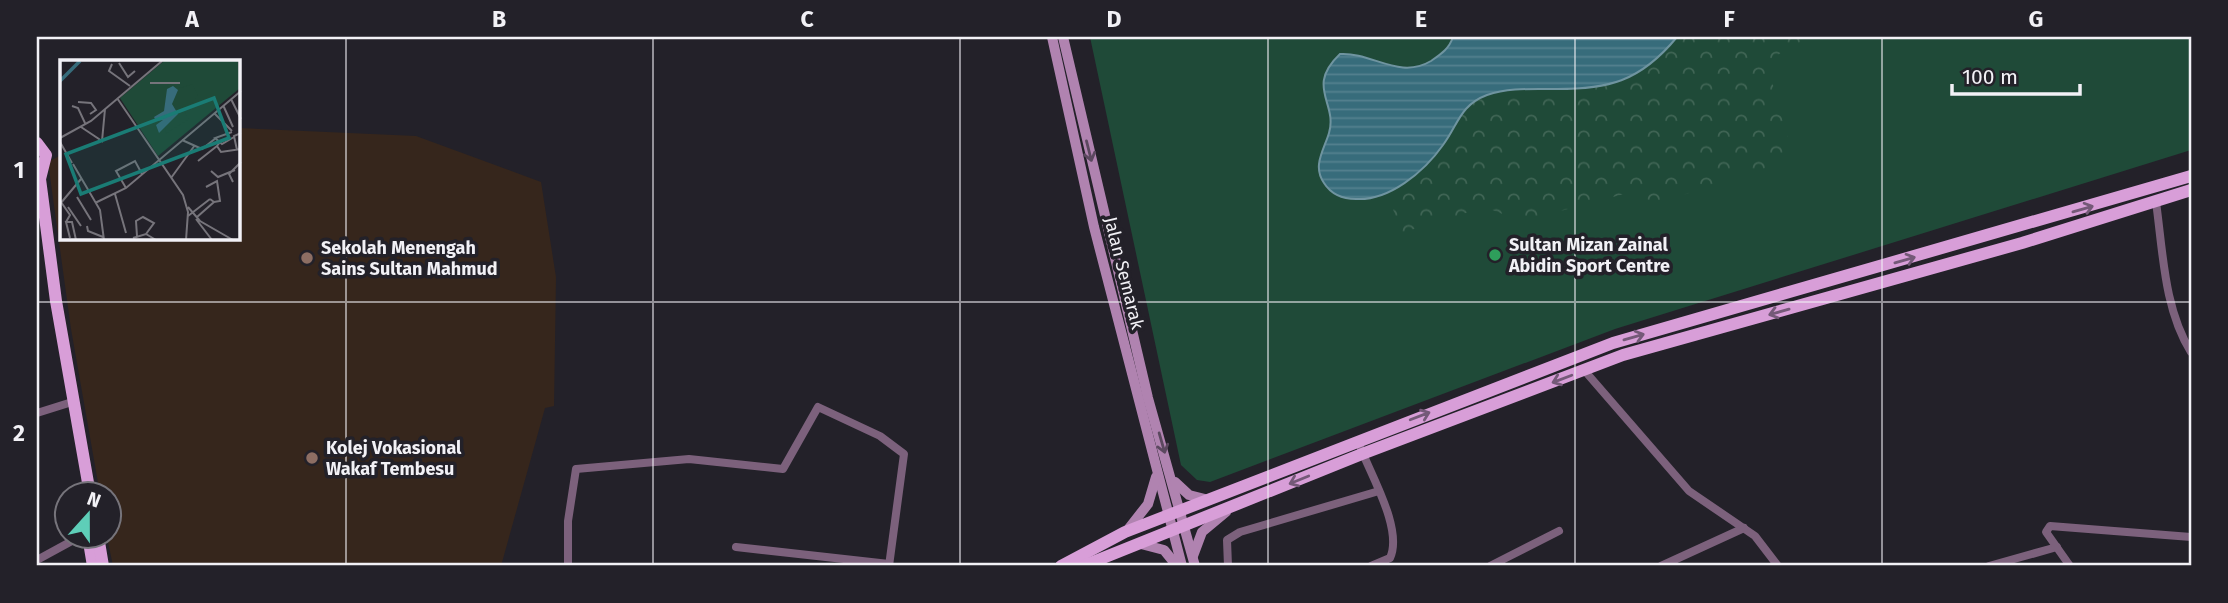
<svg xmlns="http://www.w3.org/2000/svg" width="2228" height="603" viewBox="0 0 2228 603" font-family="'Fira Sans',sans-serif">
  <style>
    .education { fill: #36261c }
    .grass { fill: #1f4a38 }
    .park { fill: url(#park-crowns) }
    .water { fill: url(#water-rules); stroke: #6f94a0; stroke-width: 2 }
    .lines { fill: none; stroke-linecap: round; stroke-linejoin: round }
    .street { stroke: #7c617c; stroke-width: 8 }
    .secondary { stroke: #b083b0; stroke-width: 10 }
    .primary { stroke: #d89ed8; stroke-width: 12 }
    .oneway { stroke: #5b485f }
    .oneway2 { stroke: #745978 }
    .grid { fill: none; stroke: #f2f1f6; stroke-width: 2; stroke-opacity: 0.55 }
    .leisure-dot { fill: #2e9e5b; stroke: #232129; stroke-width: 2.5 }
    .education-dot { fill: #8d6e63; stroke: #232129; stroke-width: 2.5 }
    .labels { text-anchor: middle; dominant-baseline: central; stroke-width: 7; stroke-linejoin: round; paint-order: stroke }
    .poi-label { font-size: 18px; font-weight: bold; fill: #f2f1f6; stroke: #232129; text-anchor: start }
    .street-label { font-size: 18px; fill: #f2f1f6; stroke: #232129 }
    .inset-river { fill: none; stroke: #376c7b; stroke-width: 3.5 }
    .inset-road { fill: none; stroke: #76747b; stroke-width: 2 }
    .view { fill: #1a7c75; fill-opacity: 0.15; stroke: #1a7c75; stroke-width: 3.5 }
    .inset-edge { fill: none; stroke: #f2f1f6; stroke-width: 3.5 }
    .neatline { fill: none; stroke: #f2f1f6; stroke-width: 2.5 }
    .grid-label { font-size: 23px; text-anchor: middle; font-weight: bold; fill: #f2f1f6 }
  </style>
  <defs>
    <pattern id="park-crowns" width="20" height="18" patternUnits="userSpaceOnUse" patternTransform="scale(1.75)"><rect width="20" height="18" fill="#1f4a38"/><path d="M2 6a3 3 0 1 1 6 0M12 15a3 3 0 1 1 6 0" fill="none" stroke="#406555"/></pattern>
    <pattern id="water-rules" width="6" height="5" patternUnits="userSpaceOnUse" patternTransform="scale(1.75)"><rect width="6" height="5" fill="#376c7b"/><path d="M0 2.5h6" fill="none" stroke="#54818e"/></pattern>
  </defs>
  <rect width="100%" height="100%" fill="#232129"/>
  <polygon class="education" points="238,128 416,136 541,182 556,277 554,406 545,408 501,566 113,566 107,537 108,494 100,494 71,329 48,162 61,155 61,238 238,238"/>
  <polygon class="grass" points="1090,37 2191,37 2191,150 1615,329 1210,482 1197,480 1181,465"/>
  <path class="park" d="M1677,37H1818C1796,44 1777,47 1769,71L1794,159L1655,204L1642,196L1624,194L1527,220L1515,219L1485,207L1401,233L1388,194L1443,146L1470,102L1498,92L1581,89L1656,62Z"/>
  <path class="water" d="M1453,37H1677C1640,82 1608,90 1550,89C1529,89 1508,88 1487,95C1460,105 1458,125 1443,145C1424,172 1389,201 1356,199C1343,199 1331,194 1324,183C1312,166 1324,150 1329,133C1338,103 1305,87 1340,54C1372,52 1399,80 1431,61C1441,54 1449,49 1453,37Z"/>
  <g class="lines">
    <g class="street">
      <path d="M2156,202C2163,252 2164,309 2191,352"/>
      <polyline points="1584,370 1689,491 1755,536 1778,566"/>
      <polyline points="37,413 72,402"/>
      <path d="M1361,449C1372,477 1403,530 1390,558L1371,566"/>
      <polyline points="736,547 889,564"/>
      <polyline points="37,560 81,536"/>
      <polyline points="568,566 568,521 576,469 689,459 783,469 818,407 880,436 904,454 889,566"/>
      <polyline points="1228,566 1227,540 1240,532 1379,491"/>
      <polyline points="1490,566 1559,531"/>
      <polyline points="1661,566 1744,528"/>
      <polyline points="1989,566 2057,547"/>
      <polyline points="2070,566 2046,532 2050,526 2191,537"/>
    </g>
    <g class="secondary">
      <polyline points="1052,37 1094,227 1182,566"/>
      <polyline points="1063,37 1148,398 1195,566"/>
      <polyline points="1175,482 1189,495 1209,500"/>
      <polyline points="1126,532 1148,504 1156,477"/>
      <polyline points="1141,544 1164,550 1177,566"/>
      <polyline points="1193,556 1202,532 1226,512"/>
    </g>
    <g class="primary">
      <polyline points="37,143 46,155 40,179 56,301 90,494"/>
      <polyline points="88,536 93,566"/>
      <polyline points="98,536 103,566"/>
      <polyline points="1061,566 1125,532 1613,343 2191,176"/>
      <polyline points="1083,566 1362,454 1623,355 2022,243 2191,190"/>
    </g>
  </g>
  <defs><path id="oneway-shaft" d="M-6 0H5M1.5-3L5.5 0L1.5 3" fill="none" stroke-width="1.6" stroke-linecap="round" stroke-linejoin="round" transform="scale(1.75)"/></defs>
  <g class="oneway">
    <use href="#oneway-shaft" transform="translate(1089 151) rotate(76)"/>
    <use href="#oneway-shaft" transform="translate(1162 443) rotate(74)"/>
  </g>
  <g class="oneway2">
    <use href="#oneway-shaft" transform="translate(2083 209) rotate(-16)"/>
    <use href="#oneway-shaft" transform="translate(1905 260) rotate(-16)"/>
    <use href="#oneway-shaft" transform="translate(1779 312) rotate(164)"/>
    <use href="#oneway-shaft" transform="translate(1634 337) rotate(-16)"/>
    <use href="#oneway-shaft" transform="translate(1562 379) rotate(159)"/>
    <use href="#oneway-shaft" transform="translate(1420 416) rotate(-21)"/>
    <use href="#oneway-shaft" transform="translate(1299 480) rotate(158)"/>
  </g>
  <path class="grid" d="M346,37V566M653,37V566M960,37V566M1268,37V566M1575,37V566M1882,37V566M37,302H2191"/>
  <circle class="leisure-dot" cx="1495" cy="255" r="7"/>
  <g class="education-dot">
    <circle cx="307" cy="258" r="7"/>
    <circle cx="312" cy="458" r="7"/>
  </g>
  <g class="labels">
    <g class="poi-label">
      <text x="1509" y="245">Sultan Mizan Zainal<tspan x="1509" dy="21">Abidin Sport Centre</tspan></text>
      <text x="321" y="248">Sekolah Menengah<tspan x="321" dy="21">Sains Sultan Mahmud</tspan></text>
      <text x="326" y="448">Kolej Vokasional<tspan x="326" dy="21">Wakaf Tembesu</tspan></text>
    </g>
    <g class="street-label">
      <text transform="translate(1124 273) rotate(76)">Jalan Semarak</text>
    </g>
  </g>
  <g transform="translate(60 60)">
    <rect width="180" height="180" fill="#232129"/>
    <path d="M104,1H178L180,28L98,96L60,38Z" fill="#1f4a38"/>
    <path d="M108,24L121,28L132,24L138,35L125,53L129,59L105,74L106,64L118,51L112,41L118,30L107,27Z" fill="#1f4a38"/>
    <path d="M113,26L118,30L112,44L118,54L99,73L96,65L103,60L96,61L94,57L104,51L107,29Z" fill="#376c7b"/>
    <path class="inset-river" d="M0,21L20,1"/>
    <path class="inset-road" d="M59,3L68,17L75,11M52,4L49,11L70,26M90,23H120M57,38L123,135L128,152L126,180M171,39L181,59M18,42L31,43L36,50L30,54M163,45L173,67M12,46L18,48L25,63M154,53L172,71M21,67L42,81L45,49M172,72L155,78L162,84L174,77M0,78L31,61L102,1M122,80L142,89L156,78M0,82L12,103M160,82L157,86L161,92L181,89M177,90L174,76L181,73M138,101L157,86M13,104L40,150L44,180M151,111L158,117L175,110M111,118L135,85M173,122L169,114L181,102M146,127L157,121L160,141L154,142M66,128L56,111L75,101L82,114M55,134L66,173M17,137L31,160M1,142L10,155L6,162M35,143L66,128L181,31M0,144L21,119M8,147L21,166M128,147L140,161L173,180M128,156L150,139M137,157L154,142L150,139M136,159L152,180M27,166L28,171L43,177M77,176L76,161L83,157L94,163L86,174M10,178L6,162H12L16,180M73,178L86,174L96,180"/>
    <path class="view" d="M154,38L169,78L21,134L6,94Z"/>
    <rect width="180" height="180" class="inset-edge"/>
  </g>
  <rect width="2228" height="603" fill="none" stroke="#232129" stroke-width="77"/>
  <g transform="translate(88 515) rotate(21)"><circle r="33" fill="#232129" stroke="#76747b" stroke-width="2"/>
  <path d="M0-5L12 26L0 18L-12 26Z" fill="#5eceb8"/>
  <text y="-10" font-size="19" font-weight="bold" text-anchor="middle" fill="#f2f1f6">N</text>
  </g>
  <path d="M1952 84v10h128v-10" fill="none" stroke="#f2f1f6" stroke-width="3.5"/>
  <text x="1962" y="84" font-size="21" fill="#f2f1f6" stroke="#232129" stroke-width="5" paint-order="stroke">100 m</text>
  <rect x="38" y="38" width="2152" height="526" class="neatline"/>
  <g class="grid-label">
    <text x="192" y="27">A</text>
    <text x="499" y="27">B</text>
    <text x="807" y="27">C</text>
    <text x="1114" y="27">D</text>
    <text x="1421" y="27">E</text>
    <text x="1729" y="27">F</text>
    <text x="2036" y="27">G</text>
    <text x="19" y="178">1</text>
    <text x="19" y="441">2</text>
  </g>
</svg>
